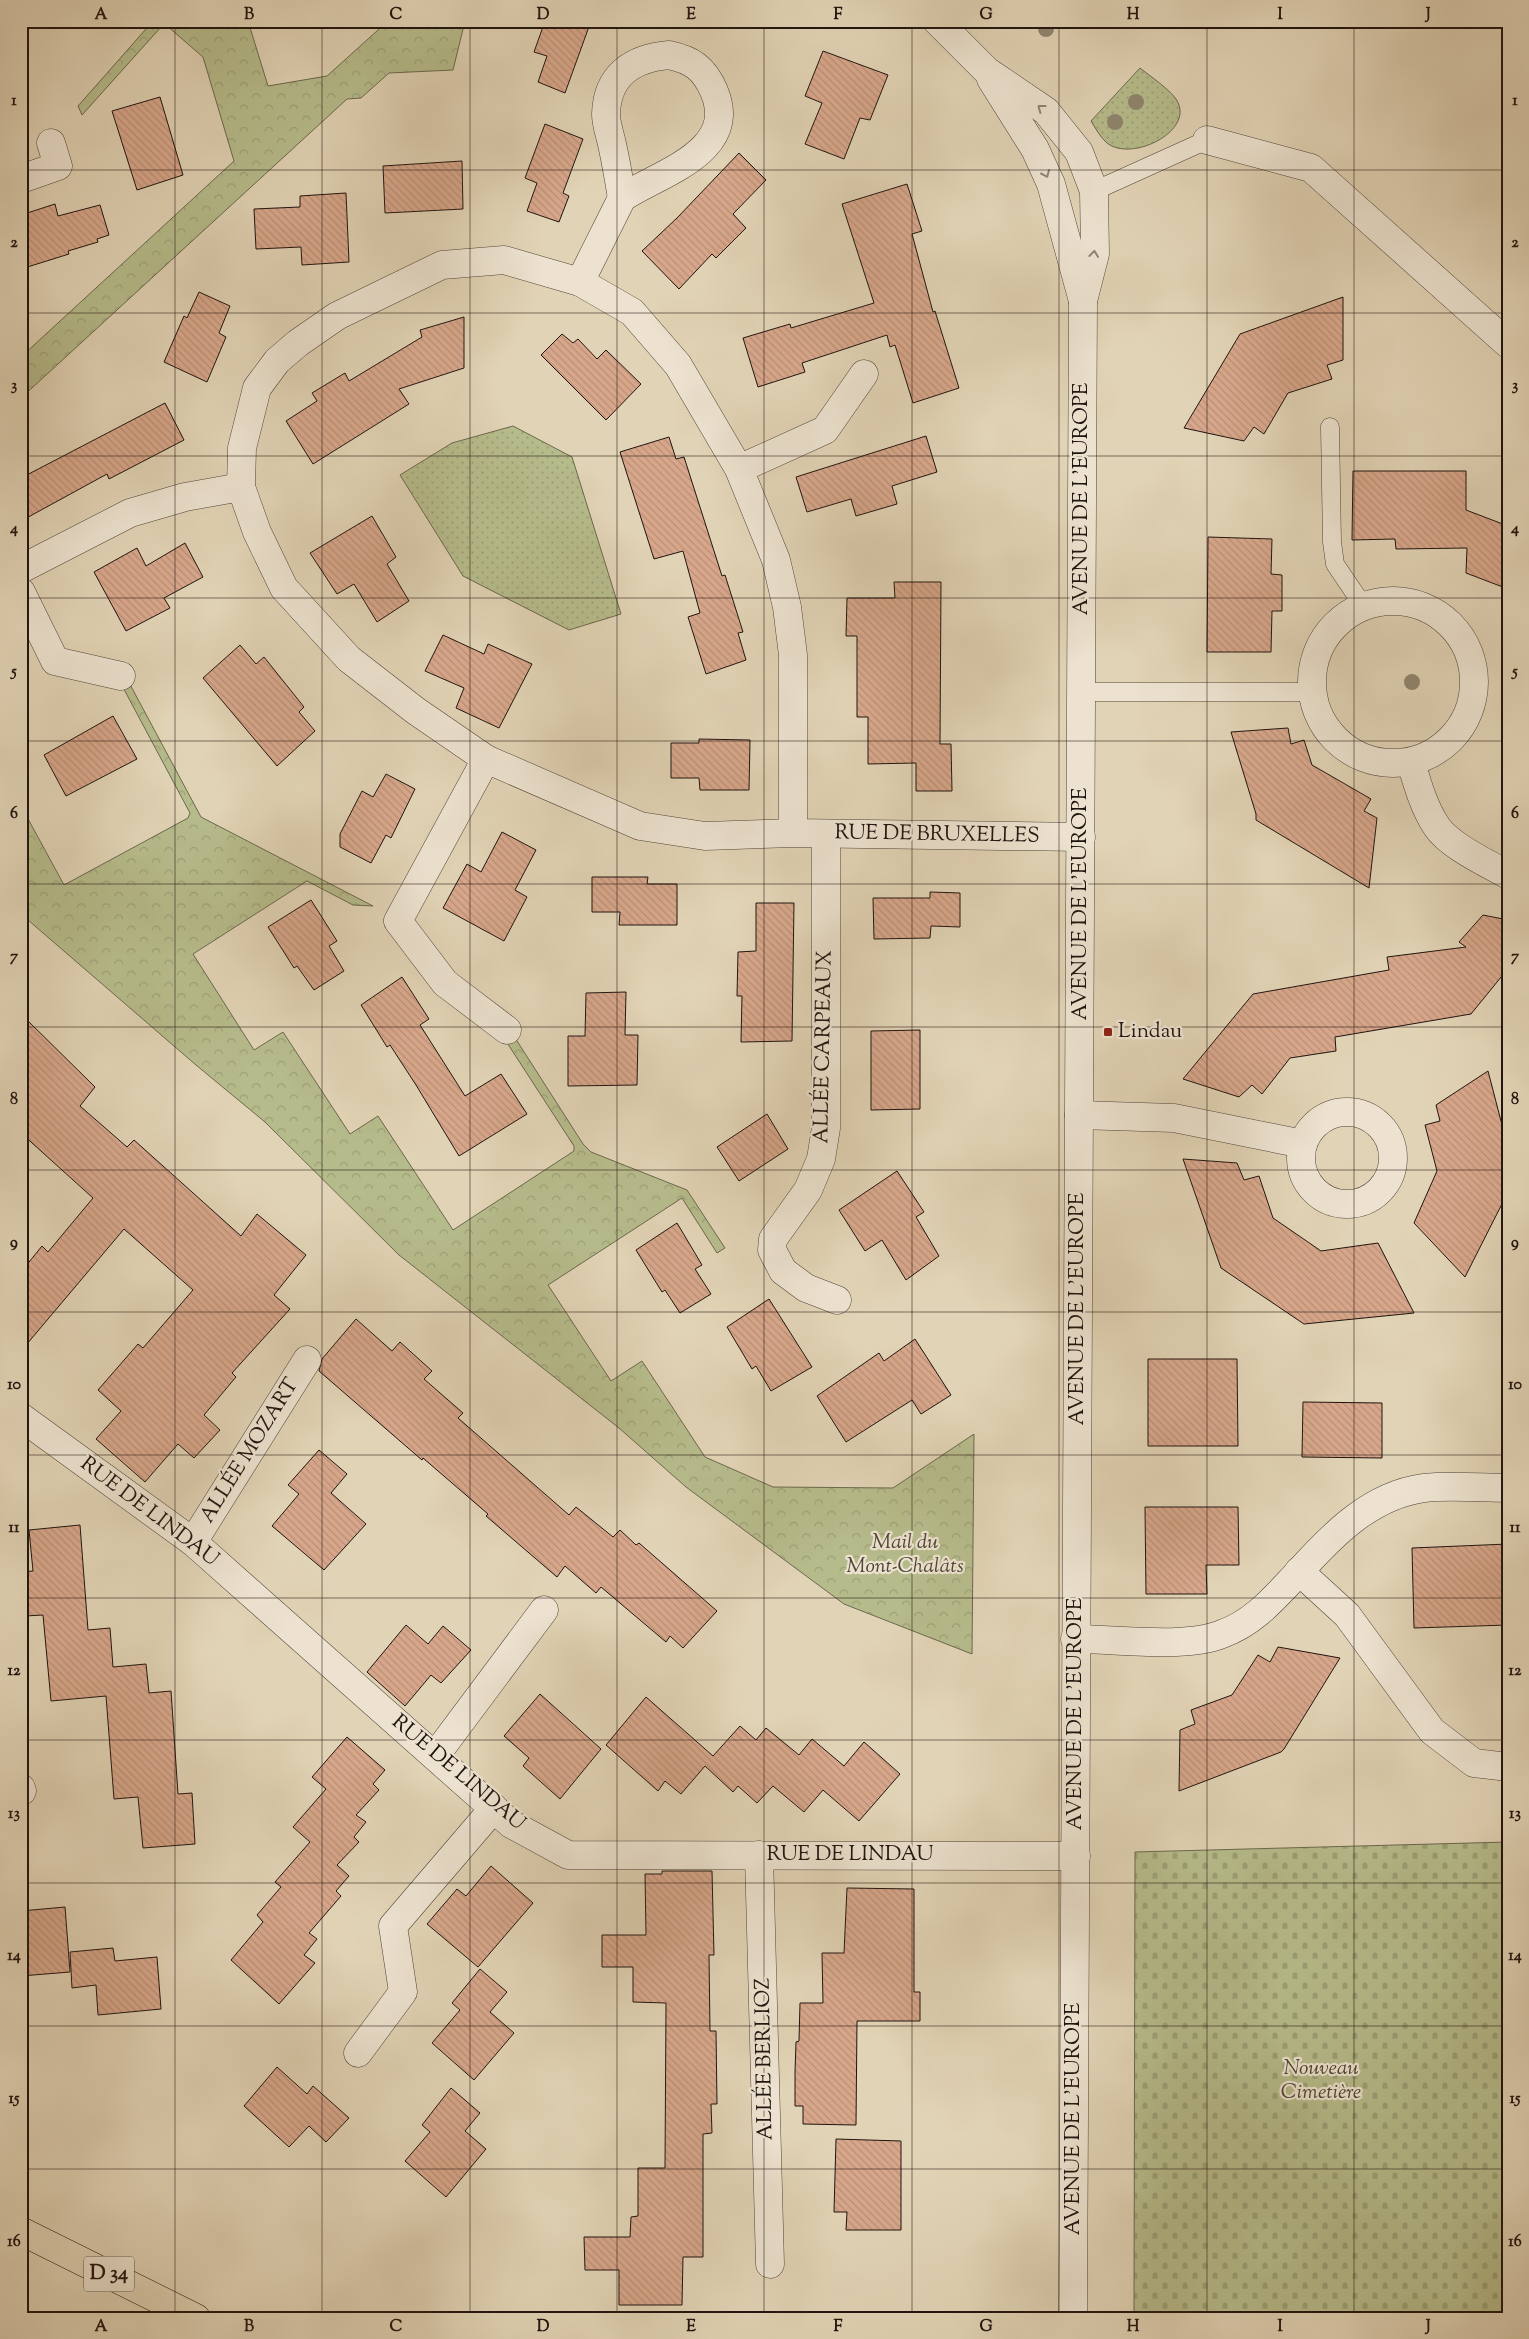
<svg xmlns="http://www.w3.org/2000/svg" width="1529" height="2339" viewBox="0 0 1529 2339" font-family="'Sorts Mill Goudy',serif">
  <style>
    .grass { fill: url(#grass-dots); stroke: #6b684e }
    .forest { fill: url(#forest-crowns); stroke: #6b684e }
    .cemetery { fill: url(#cemetery-stones); stroke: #6b684e }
    .building { fill: url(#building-back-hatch); stroke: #201410 }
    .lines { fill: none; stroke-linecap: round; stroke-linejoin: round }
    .service-casing { stroke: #504439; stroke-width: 19 }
    .minor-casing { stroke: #504439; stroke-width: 29 }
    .primary-casing { stroke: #201410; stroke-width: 29 }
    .service { stroke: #ece2cf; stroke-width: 18 }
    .minor { stroke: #ece2cf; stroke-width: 28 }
    .primary { stroke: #e1d3b5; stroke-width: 28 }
    .tree { fill: #90856f }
    .oneway { stroke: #908579 }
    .grid { fill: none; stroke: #201410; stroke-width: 1; stroke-opacity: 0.55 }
    .poi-dot { fill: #8f2418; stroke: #ece2cf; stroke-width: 2 }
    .labels { text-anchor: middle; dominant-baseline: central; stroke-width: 4.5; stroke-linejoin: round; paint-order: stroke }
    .shield { fill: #ece2cf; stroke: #5d5249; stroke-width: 1 }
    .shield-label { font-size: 20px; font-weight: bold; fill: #201410 }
    .street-label { font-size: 21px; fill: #201410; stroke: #ece2cf }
    .poi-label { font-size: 21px; fill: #201410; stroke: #ece2cf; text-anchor: start }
    .park-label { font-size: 21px; font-style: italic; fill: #4d4635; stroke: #ece2cf }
    .neatline { fill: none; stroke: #201410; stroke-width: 2 }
    .grid-label { font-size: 16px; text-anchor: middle; font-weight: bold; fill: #201410 }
  </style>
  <defs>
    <pattern id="grass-dots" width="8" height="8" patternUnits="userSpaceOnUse" patternTransform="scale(1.25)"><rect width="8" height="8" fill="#b6bb8b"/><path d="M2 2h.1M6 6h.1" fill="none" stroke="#9ca077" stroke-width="1.8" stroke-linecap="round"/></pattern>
    <pattern id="forest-crowns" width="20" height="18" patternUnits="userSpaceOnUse" patternTransform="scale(1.25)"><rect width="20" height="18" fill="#b6bb8b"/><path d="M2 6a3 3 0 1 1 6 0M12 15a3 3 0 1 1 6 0" fill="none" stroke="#9ca077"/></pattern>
    <pattern id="cemetery-stones" width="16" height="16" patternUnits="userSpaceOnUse" patternTransform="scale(1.25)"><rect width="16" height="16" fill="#b6bb8b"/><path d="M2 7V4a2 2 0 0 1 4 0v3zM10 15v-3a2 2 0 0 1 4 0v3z" fill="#9ca077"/></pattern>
    <pattern id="building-back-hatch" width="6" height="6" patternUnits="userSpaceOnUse" patternTransform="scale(1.25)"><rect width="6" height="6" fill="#d8a78b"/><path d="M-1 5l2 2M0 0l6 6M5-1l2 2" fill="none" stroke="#b98f77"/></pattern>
  </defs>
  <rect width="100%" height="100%" fill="#e1d3b5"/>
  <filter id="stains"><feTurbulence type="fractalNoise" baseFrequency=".004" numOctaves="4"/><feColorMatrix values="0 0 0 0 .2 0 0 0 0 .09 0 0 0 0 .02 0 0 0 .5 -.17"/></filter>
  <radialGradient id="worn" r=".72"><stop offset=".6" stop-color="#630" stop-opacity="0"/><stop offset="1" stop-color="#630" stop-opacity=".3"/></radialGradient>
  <g class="grass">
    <path d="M1140,68C1150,76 1169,89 1176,99C1197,130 1132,163 1107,143C1100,137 1096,129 1091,121Z"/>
    <polygon points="513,426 572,457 621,614 569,630 463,576 400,475 452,443"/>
  </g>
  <g class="forest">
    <polygon points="153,21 248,21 268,86 327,76 388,21 465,21 453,70 389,73 361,98 347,99 21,398 21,357 234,161 203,57 166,25 161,27 82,115 78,106"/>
    <polygon points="126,677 201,817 373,906 353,905 307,881 193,954 254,1050 283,1032 350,1134 378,1116 453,1230 574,1151 574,1146 502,1035 510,1030 583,1144 591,1152 687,1190 725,1248 717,1253 682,1198 548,1285 611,1381 642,1361 705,1457 773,1487 893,1488 974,1434 972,1654 844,1604 686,1487 619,1428 399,1255 265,1122 196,1065 28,920 21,917 21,806 64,885 188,818 190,813 119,680"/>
  </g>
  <polygon class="cemetery" points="1508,1842 1508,2318 1134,2318 1135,1852"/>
  <g class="building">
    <polygon points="545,21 591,21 565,93 538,82 547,56 534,52"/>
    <polygon points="823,51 888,75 870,120 860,118 844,159 805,144 822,103 805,96"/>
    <polygon points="160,97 183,175 137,190 112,111"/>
    <polygon points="545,124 583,139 563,193 569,196 559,222 527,211 537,183 525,178"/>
    <polygon points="739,153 766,180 733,214 746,228 716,258 712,254 679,289 642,251 677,218"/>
    <polygon points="462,161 463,209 385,213 383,166"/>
    <polygon points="907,184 922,231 912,234 933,312 935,311 959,388 913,403 895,345 890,347 887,335 802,363 805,372 758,387 743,338 790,324 791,328 874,303 842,204"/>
    <polygon points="346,193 349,262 302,265 301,247 256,249 254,209 300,207 300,196"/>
    <polygon points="55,204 58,216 100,205 109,235 97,239 98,242 68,251 69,254 21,269 21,215"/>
    <polygon points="199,292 230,306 219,333 226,337 207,382 164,362 184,316 187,318"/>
    <polygon points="1343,297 1343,360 1327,365 1332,379 1288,393 1264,434 1254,427 1244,441 1184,428 1240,334"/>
    <polygon points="464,317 464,368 399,389 409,404 313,464 286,421 317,401 312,393 345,373 349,381 422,337 420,330"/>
    <polygon points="562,334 573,343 578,339 597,359 606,350 641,384 606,420 541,355"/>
    <polygon points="165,403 184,440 109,479 107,474 21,521 21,478"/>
    <polygon points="926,436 937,472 892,486 897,504 856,516 851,499 807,512 796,477"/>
    <polygon points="669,437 676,459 684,457 722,576 725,575 743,632 738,633 746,660 706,674 688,617 700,613 683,551 654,559 620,452"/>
    <polygon points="1353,471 1466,471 1466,510 1508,526 1508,589 1466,573 1467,548 1396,549 1395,539 1352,540"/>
    <polygon points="372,516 396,557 387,564 409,601 377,622 354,584 337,594 310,553"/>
    <polygon points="1208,537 1272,539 1271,574 1282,575 1282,611 1272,611 1271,652 1207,652"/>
    <polygon points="185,543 203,577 164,598 170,608 126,631 94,572 137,548 146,566"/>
    <polygon points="894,582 941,582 940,744 951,744 952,791 916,791 916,763 868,764 868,717 857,717 857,636 846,636 847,598 895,598"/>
    <polygon points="443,635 484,654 488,644 532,664 499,728 456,708 464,688 425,671"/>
    <polygon points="240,645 256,664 264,657 304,707 299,712 315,731 277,766 203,678"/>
    <polygon points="113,716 137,759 66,796 44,755"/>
    <polygon points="1288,728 1291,744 1304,740 1312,765 1371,799 1364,811 1377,818 1369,888 1256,820 1256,814 1231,732"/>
    <polygon points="699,739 750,740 749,790 700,790 699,778 671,778 671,743 699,743"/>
    <polygon points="386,774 415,789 391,838 386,835 371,863 340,847 340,834 362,791 373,797"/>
    <polygon points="502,832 536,850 515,890 527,897 504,941 443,908 467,864 481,872"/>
    <polygon points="592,877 648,877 647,884 677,884 677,925 619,925 620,912 592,912"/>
    <polygon points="930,892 960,893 960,927 931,926 930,938 874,939 873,898 930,898"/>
    <polygon points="311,900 337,941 329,946 344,971 314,990 297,966 294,968 268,927"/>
    <polygon points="756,903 794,903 792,1041 741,1042 742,996 737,996 738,952 756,951"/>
    <polygon points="1483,915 1508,920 1508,972 1506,971 1471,1014 1335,1037 1336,1051 1290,1058 1262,1094 1252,1085 1239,1097 1183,1079 1253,994 1389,970 1387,957 1466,947 1459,942"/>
    <polygon points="402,977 429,1019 420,1025 465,1096 501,1074 527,1114 459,1156 416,1085 390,1045 387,1047 361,1005"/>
    <polygon points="626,992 625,1035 638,1035 637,1085 568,1086 568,1036 585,1036 586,993"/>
    <polygon points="21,1014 95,1087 80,1106 127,1147 134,1140 241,1236 257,1214 306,1255 274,1295 290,1309 232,1373 236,1377 204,1415 220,1430 194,1458 178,1444 145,1482 96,1439 121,1411 98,1390 138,1344 143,1348 193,1290 124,1229 21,1351 21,1272 42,1246 48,1252 93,1198 21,1133"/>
    <polygon points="920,1030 920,1109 871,1110 871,1031"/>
    <polygon points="1488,1071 1508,1148 1508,1192 1465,1277 1414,1223 1437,1171 1425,1125 1440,1121 1436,1105"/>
    <polygon points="767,1114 788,1149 739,1181 717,1147"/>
    <polygon points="1183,1159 1237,1163 1244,1180 1259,1176 1273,1218 1321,1251 1378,1243 1414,1313 1304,1324 1221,1268"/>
    <polygon points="897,1171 924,1212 916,1217 939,1256 906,1280 882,1240 865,1251 839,1210"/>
    <polygon points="677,1223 702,1265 695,1269 711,1294 680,1313 665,1290 662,1292 636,1250"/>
    <polygon points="769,1299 812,1367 771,1391 756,1366 752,1369 727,1327"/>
    <polygon points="356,1319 392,1351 400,1342 432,1371 424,1379 463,1413 458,1418 569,1515 576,1507 613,1537 620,1530 636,1545 639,1543 717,1611 683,1648 670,1636 666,1642 601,1587 596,1593 565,1566 557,1577 486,1516 488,1514 423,1458 422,1460 319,1371 322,1359"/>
    <polygon points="915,1339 951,1395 921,1414 912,1400 846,1442 817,1396 879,1353 884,1361"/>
    <polygon points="1148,1359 1237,1359 1238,1446 1148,1446"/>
    <polygon points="1303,1402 1382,1403 1382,1458 1302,1457"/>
    <polygon points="319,1450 347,1474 331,1493 366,1524 324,1570 272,1526 299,1494 288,1485"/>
    <polygon points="1145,1507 1238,1507 1239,1565 1206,1565 1207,1594 1146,1594"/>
    <polygon points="80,1525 88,1630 110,1628 113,1667 146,1664 149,1693 171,1691 178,1794 192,1793 195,1844 143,1848 138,1797 114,1799 106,1696 51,1701 43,1615 25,1616 21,1572 33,1571 29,1530"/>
    <polygon points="1508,1544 1508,1625 1414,1628 1412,1548"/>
    <polygon points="406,1625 428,1644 443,1626 471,1650 441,1683 431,1675 405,1706 367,1672"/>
    <polygon points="1278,1647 1340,1658 1284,1749 1281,1752 1179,1791 1180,1730 1195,1724 1191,1710 1232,1695 1258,1655 1270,1662"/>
    <polygon points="540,1694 601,1749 560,1799 523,1766 529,1758 504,1736"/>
    <polygon points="646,1697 713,1756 740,1726 756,1740 766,1728 799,1755 812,1739 844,1766 864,1742 900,1774 859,1821 823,1790 804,1812 773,1786 757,1803 738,1786 733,1792 705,1766 681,1794 665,1781 658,1791 606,1745"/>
    <polygon points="347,1737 385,1770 373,1784 379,1790 356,1815 366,1822 354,1837 359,1842 337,1865 349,1876 336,1891 341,1896 309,1933 317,1939 304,1955 315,1963 279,2004 231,1960 263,1922 257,1915 281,1887 275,1882 310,1842 293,1827 326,1789 312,1777"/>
    <polygon points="491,1866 533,1903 478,1967 427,1924 457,1889 466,1896"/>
    <polygon points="662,1871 712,1871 714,1955 709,1955 710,2031 716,2031 717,2104 711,2104 712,2133 703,2134 703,2257 683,2257 682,2305 619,2305 619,2270 585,2270 584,2237 630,2237 631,2217 638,2216 638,2168 665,2168 666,2003 633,2002 633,1967 602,1967 602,1935 646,1935 645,1874 662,1874"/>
    <polygon points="847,1888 914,1889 914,1992 920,1992 920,2021 857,2021 856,2125 803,2124 803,2106 795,2106 795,2072 796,2042 799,2041 800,2003 823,2003 822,1953 844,1953"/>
    <polygon points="65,1907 70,1972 21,1976 21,1911"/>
    <polygon points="113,1948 115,1961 157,1957 161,2009 98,2015 96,1985 72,1988 70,1952"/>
    <polygon points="480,1969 507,1992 490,2012 514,2033 474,2080 432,2043 460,2010 452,2003"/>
    <polygon points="277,2067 307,2094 313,2086 349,2118 326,2142 309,2126 289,2147 244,2106"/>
    <polygon points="451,2088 480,2113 465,2131 486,2149 446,2197 405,2161 430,2132 422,2125"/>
    <polygon points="836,2139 901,2141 901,2230 846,2230 847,2212 834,2212"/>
  </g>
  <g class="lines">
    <defs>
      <g id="service">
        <polyline points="1094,191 1207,140"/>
        <polyline points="1330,427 1332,542 1335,564 1364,607"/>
        <polyline points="1082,692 1313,692"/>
      </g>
      <g id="minor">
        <polyline points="937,21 987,71 1046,111 1079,152 1094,191 1095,254 1083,301 1073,2318"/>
        <path d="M669,55C692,60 704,68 714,91C740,152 659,173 622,198C619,180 616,162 612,144C610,135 606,124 606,114C607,75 633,58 669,55Z"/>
        <polyline points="991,79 1035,149 1051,184 1083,301"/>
        <polyline points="1207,140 1311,168 1508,344"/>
        <polyline points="21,179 58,166 51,143"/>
        <polyline points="580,282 622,198"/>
        <polyline points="739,469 825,430 864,374"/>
        <polyline points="21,569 130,513 185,497 241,487"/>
        <polyline points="21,592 55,661 121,676"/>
        <circle cx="1393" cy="682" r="81"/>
        <polyline points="486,759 398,921 445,983 507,1030"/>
        <path d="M1411,762C1417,783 1424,808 1437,827C1450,846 1487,863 1508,875"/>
        <polyline points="793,833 793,655 787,607 776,560 739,469 678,365 632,312 580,282 504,260 442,265 337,316 298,343 277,361 257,388 242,448 241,487 257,532 284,588 349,659 416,711 486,759 640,826 705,836 793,833 1081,837"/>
        <polyline points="826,834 826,1128 821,1159 808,1190 773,1239 772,1250 783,1271 806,1288 837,1300"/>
        <circle cx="1347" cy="1158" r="46"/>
        <polyline points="1079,1115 1174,1118 1303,1144"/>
        <polyline points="21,1417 193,1542 511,1824 568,1855 1076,1856"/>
        <polyline points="193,1542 307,1360"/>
        <polyline points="1299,1571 1347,1615 1432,1731 1474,1763 1508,1767"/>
        <path d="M1075,1639C1117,1639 1185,1649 1222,1634C1255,1622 1275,1597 1298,1573C1332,1535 1371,1495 1424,1488C1451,1485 1481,1488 1508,1488"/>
        <polyline points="435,1756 544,1610"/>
        <polyline points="21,1788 22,1791"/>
        <polyline points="759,1855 770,2264"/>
        <polyline points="358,2053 403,1992 393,1926 494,1808"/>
      </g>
      <polyline id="primary" points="21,2231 196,2318"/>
    </defs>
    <use href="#service" class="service-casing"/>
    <use href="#minor" class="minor-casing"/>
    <use href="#primary" class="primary-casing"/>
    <use href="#service" class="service"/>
    <use href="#minor" class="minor"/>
    <use href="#primary" class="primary"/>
  </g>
  <g class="tree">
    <circle cx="1046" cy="29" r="8"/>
    <circle cx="1136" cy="102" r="8"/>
    <circle cx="1115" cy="122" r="8"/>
    <circle cx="1412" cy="682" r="8"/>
  </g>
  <defs><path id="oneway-chevron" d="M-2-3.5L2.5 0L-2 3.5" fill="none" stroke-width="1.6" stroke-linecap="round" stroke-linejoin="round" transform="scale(1.25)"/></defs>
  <g class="oneway">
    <use href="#oneway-chevron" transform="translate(1041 108) rotate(-143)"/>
    <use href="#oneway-chevron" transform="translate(1046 174) rotate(66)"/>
    <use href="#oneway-chevron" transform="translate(1094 254) rotate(-84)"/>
  </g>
  <path class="grid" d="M175,21V2318M322,21V2318M470,21V2318M617,21V2318M764,21V2318M912,21V2318M1059,21V2318M1207,21V2318M1354,21V2318M21,170H1508M21,313H1508M21,456H1508M21,598H1508M21,741H1508M21,884H1508M21,1027H1508M21,1170H1508M21,1312H1508M21,1455H1508M21,1598H1508M21,1740H1508M21,1883H1508M21,2026H1508M21,2169H1508"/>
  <rect class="poi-dot" x="1103" y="1027" width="10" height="10" rx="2.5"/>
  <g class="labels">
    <rect class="shield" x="84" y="2256.5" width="50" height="35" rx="4"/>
    <g class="shield-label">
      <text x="109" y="2274">D 34</text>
    </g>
    <g class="street-label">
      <text transform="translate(1082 499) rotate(-90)">AVENUE DE L'EUROPE</text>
      <text transform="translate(937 835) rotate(1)">RUE DE BRUXELLES</text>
      <text transform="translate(1081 904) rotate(-90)">AVENUE DE L'EUROPE</text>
      <text transform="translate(824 1047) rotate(-89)">ALLÉE CARPEAUX</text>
      <text transform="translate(1078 1309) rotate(-90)">AVENUE DE L'EUROPE</text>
      <text transform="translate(250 1451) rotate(-58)">ALLÉE MOZART</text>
      <text transform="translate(149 1512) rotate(37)">RUE DE LINDAU</text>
      <text transform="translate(1076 1714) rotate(-90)">AVENUE DE L'EUROPE</text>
      <text transform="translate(458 1773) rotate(40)">RUE DE LINDAU</text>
      <text x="850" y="1855">RUE DE LINDAU</text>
      <text transform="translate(765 2059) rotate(-91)">ALLÉE BERLIOZ</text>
      <text transform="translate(1074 2119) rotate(-90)">AVENUE DE L'EUROPE</text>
    </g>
    <g class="poi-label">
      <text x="1118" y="1032">Lindau</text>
    </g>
    <g class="park-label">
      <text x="905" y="1543">Mail du<tspan x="905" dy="24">Mont-Chalâts</tspan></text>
      <text x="1321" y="2069">Nouveau<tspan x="1321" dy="24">Cimetière</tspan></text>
    </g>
  </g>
  <rect width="1529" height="2339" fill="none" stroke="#e1d3b5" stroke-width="55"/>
  <rect x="28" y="28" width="1474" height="2284" class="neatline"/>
  <g class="grid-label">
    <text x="101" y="19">A</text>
    <text x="249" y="19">B</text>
    <text x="396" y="19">C</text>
    <text x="543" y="19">D</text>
    <text x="691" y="19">E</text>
    <text x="838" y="19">F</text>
    <text x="986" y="19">G</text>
    <text x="1133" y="19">H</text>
    <text x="1280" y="19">I</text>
    <text x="1428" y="19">J</text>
    <text x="14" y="105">1</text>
    <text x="1515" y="105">1</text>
    <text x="14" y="247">2</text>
    <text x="1515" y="247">2</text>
    <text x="14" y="390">3</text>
    <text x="1515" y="390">3</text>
    <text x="14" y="533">4</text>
    <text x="1515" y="533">4</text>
    <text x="14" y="676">5</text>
    <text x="1515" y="676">5</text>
    <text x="14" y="818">6</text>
    <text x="1515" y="818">6</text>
    <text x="14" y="961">7</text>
    <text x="1515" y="961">7</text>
    <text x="14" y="1104">8</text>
    <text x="1515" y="1104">8</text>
    <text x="14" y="1247">9</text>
    <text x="1515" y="1247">9</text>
    <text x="14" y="1389">10</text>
    <text x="1515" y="1389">10</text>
    <text x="14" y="1532">11</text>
    <text x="1515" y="1532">11</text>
    <text x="14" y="1675">12</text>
    <text x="1515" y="1675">12</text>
    <text x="14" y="1818">13</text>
    <text x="1515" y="1818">13</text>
    <text x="14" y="1960">14</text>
    <text x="1515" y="1960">14</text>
    <text x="14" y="2103">15</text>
    <text x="1515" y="2103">15</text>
    <text x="14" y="2246">16</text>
    <text x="1515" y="2246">16</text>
    <text x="101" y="2331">A</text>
    <text x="249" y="2331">B</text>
    <text x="396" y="2331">C</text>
    <text x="543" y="2331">D</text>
    <text x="691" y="2331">E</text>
    <text x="838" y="2331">F</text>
    <text x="986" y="2331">G</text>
    <text x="1133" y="2331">H</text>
    <text x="1280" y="2331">I</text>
    <text x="1428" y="2331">J</text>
  </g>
  <rect width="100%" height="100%" filter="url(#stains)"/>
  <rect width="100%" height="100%" fill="url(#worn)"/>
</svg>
